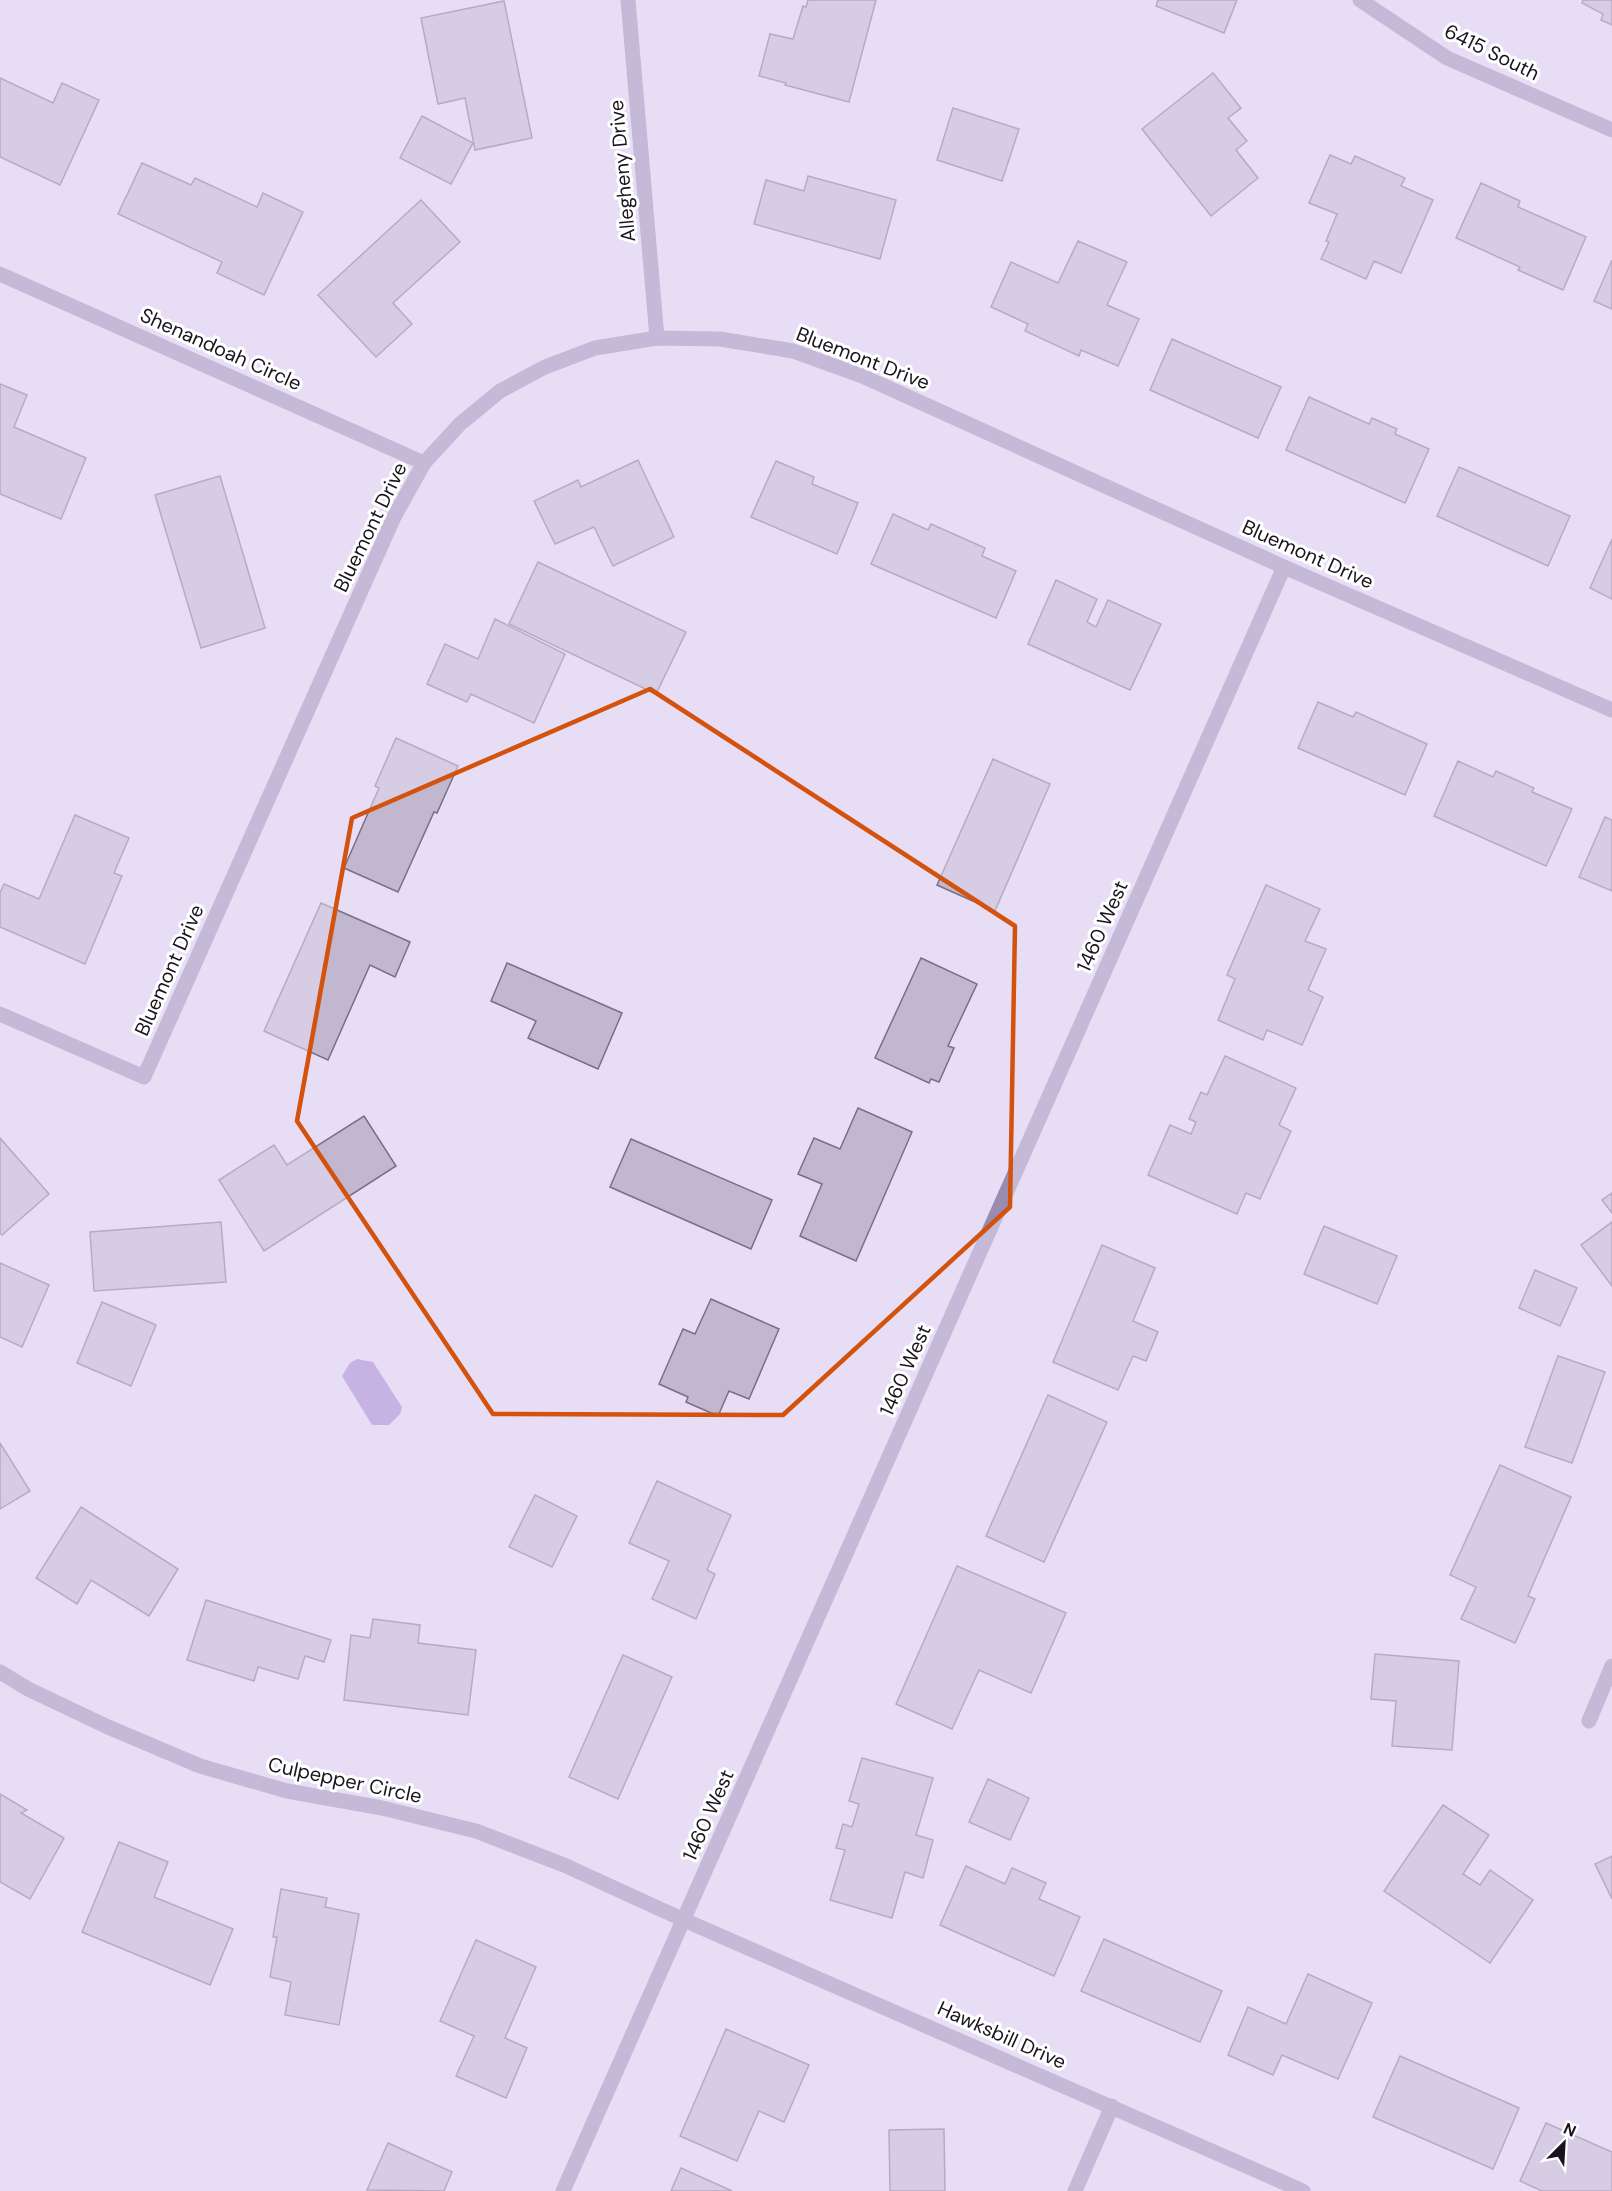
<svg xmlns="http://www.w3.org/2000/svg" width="1612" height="2191" viewBox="0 0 1612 2191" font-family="'DM Sans',sans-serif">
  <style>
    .water { fill: #9e7ccc }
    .building { fill: #c1b8cf; stroke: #797086; stroke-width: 1.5 }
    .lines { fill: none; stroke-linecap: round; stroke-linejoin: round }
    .street { stroke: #9a8cb0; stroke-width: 15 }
    .marked { fill: none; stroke: #d3520e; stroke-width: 4.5; stroke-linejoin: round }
    .labels { text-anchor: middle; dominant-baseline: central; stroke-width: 6; stroke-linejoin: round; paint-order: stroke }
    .street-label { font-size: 20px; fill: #18141d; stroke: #fff }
  </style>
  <rect width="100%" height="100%" fill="#e7def6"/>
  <polygon class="water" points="357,1359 373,1362 402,1407 400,1414 389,1425 372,1425 342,1376 350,1363"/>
  <g class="building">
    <polygon points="808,0 876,0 849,102 785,85 786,83 759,76 770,34 793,39 803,6 806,7"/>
    <polygon points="1158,0 1237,0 1224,33 1156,6"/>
    <polygon points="1583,0 1612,0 1612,25 1601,20 1603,14 1582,3"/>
    <polygon points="504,1 532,138 475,150 465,98 438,104 421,18"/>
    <polygon points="1213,73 1241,108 1228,118 1247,141 1236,150 1258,178 1211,216 1142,129"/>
    <polygon points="0,78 53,103 62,83 99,100 60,185 0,157"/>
    <polygon points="953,108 1019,129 1002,181 937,160"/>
    <polygon points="422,116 473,143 451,184 400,158"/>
    <polygon points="1330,155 1351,164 1355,156 1405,178 1401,186 1433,200 1401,273 1374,261 1366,279 1321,259 1329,242 1326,241 1337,214 1309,203"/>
    <polygon points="142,163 191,185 195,178 257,207 263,193 303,212 264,295 217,273 222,262 118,214"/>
    <polygon points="808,176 896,200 880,259 754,224 766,180 804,191"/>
    <polygon points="1481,183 1520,201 1518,207 1586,237 1563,290 1518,270 1520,267 1456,238"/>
    <polygon points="421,200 460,242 393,303 412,324 376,357 318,295"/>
    <polygon points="1078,241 1127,262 1107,305 1139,319 1118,366 1081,350 1079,356 1025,331 1028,324 991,307 1011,262 1058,283"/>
    <polygon points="1612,260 1612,309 1594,301"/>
    <polygon points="1172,339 1281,387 1258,438 1150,390"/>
    <polygon points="0,384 27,395 14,427 86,458 61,519 0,494"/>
    <polygon points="1309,397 1369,424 1372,418 1397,429 1395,434 1429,449 1405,503 1286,450"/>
    <polygon points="638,460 674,537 613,566 594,527 555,544 534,501 578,480 581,487"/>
    <polygon points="776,461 814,477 812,484 858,503 837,554 751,517"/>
    <polygon points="1459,467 1570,516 1548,566 1437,516"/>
    <polygon points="220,476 265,628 201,648 155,495"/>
    <polygon points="893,514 928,530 931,524 985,548 982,556 1016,571 996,618 871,564"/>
    <polygon points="1612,539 1612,599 1590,588"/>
    <polygon points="538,562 686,632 656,694 509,624"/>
    <polygon points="1056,580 1097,599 1087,622 1096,627 1108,600 1161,624 1130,690 1028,644"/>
    <polygon points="495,619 565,654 534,723 471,694 467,702 427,684 445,644 478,659"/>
    <polygon points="1318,702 1353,717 1356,712 1427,744 1405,795 1298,748"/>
    <polygon points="396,738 458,766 437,813 434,812 398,892 344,868 379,788 375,786"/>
    <polygon points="993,759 1050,784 995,911 937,885"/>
    <polygon points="1458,761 1493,777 1496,771 1534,788 1532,792 1572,809 1546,866 1434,816"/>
    <polygon points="75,815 129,838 114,873 122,876 85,964 0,927 0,893 4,884 39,899"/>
    <polygon points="1605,817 1612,820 1612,891 1579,877"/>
    <polygon points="1266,885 1320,909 1305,941 1326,949 1308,990 1323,997 1302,1045 1267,1030 1263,1040 1218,1020 1235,979 1227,975"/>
    <polygon points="321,903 410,942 395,977 370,965 328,1060 264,1031"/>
    <polygon points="921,958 977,984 948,1046 954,1048 939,1082 931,1079 929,1083 875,1058"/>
    <polygon points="507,963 622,1013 598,1069 528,1038 536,1021 491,1001"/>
    <polygon points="1225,1056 1296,1088 1279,1125 1291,1131 1260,1199 1246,1193 1237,1214 1148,1175 1170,1125 1191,1134 1196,1122 1189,1119 1201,1092 1207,1095"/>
    <polygon points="858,1108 912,1132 856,1261 800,1236 822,1184 798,1174 814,1138 840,1149"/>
    <polygon points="364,1116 396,1166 264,1251 219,1180 274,1145 287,1165"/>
    <polygon points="0,1138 49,1194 2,1235 0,1233"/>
    <polygon points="631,1139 772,1200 751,1249 610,1187"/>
    <polygon points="1612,1193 1612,1213 1602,1200"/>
    <polygon points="221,1222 226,1282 94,1291 90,1232"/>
    <polygon points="1612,1222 1612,1286 1581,1245"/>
    <polygon points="1324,1226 1397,1256 1377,1304 1304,1274"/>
    <polygon points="1102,1245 1155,1268 1133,1321 1158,1332 1146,1361 1133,1356 1118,1390 1053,1362"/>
    <polygon points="0,1263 49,1285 22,1347 0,1337"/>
    <polygon points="1535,1270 1577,1288 1560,1326 1519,1308"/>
    <polygon points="711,1299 779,1329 749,1399 729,1391 718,1416 686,1402 688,1397 659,1384 683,1329 695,1334"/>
    <polygon points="102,1302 156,1325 131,1386 77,1363"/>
    <polygon points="1558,1356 1605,1372 1572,1463 1525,1447"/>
    <polygon points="1048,1395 1107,1422 1044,1562 986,1536"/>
    <polygon points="0,1443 30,1491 0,1509"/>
    <polygon points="1500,1465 1571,1497 1528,1596 1535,1599 1515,1643 1461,1619 1476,1587 1450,1575"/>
    <polygon points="657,1481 731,1515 707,1570 715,1574 696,1619 652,1599 669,1561 629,1543"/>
    <polygon points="535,1495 577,1516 552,1567 509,1547"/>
    <polygon points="81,1507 178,1569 149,1616 91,1580 77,1604 36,1578"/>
    <polygon points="957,1566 1066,1613 1031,1693 979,1670 952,1729 896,1704"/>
    <polygon points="206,1600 331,1640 324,1662 305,1656 298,1679 258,1667 254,1681 187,1660"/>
    <polygon points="373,1619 420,1625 418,1643 476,1650 468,1715 344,1700 351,1635 370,1638"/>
    <polygon points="1375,1654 1459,1661 1452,1750 1392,1746 1396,1701 1371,1699"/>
    <polygon points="623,1655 672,1677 618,1799 569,1777"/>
    <polygon points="862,1758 933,1778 916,1835 933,1840 923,1878 905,1872 892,1918 830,1900 845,1850 836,1848 843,1824 852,1827 859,1804 849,1801"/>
    <polygon points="988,1779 1029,1798 1010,1840 969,1822"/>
    <polygon points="0,1794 27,1810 21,1813 64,1838 30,1899 0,1882"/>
    <polygon points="1443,1805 1489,1835 1463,1874 1480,1885 1490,1870 1533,1900 1490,1963 1384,1891"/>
    <polygon points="119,1842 168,1862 154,1897 233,1929 210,1985 82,1932"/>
    <polygon points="1612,1856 1612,1899 1595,1864"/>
    <polygon points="966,1866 1005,1884 1012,1868 1046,1883 1039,1899 1080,1917 1054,1976 940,1925"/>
    <polygon points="281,1889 327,1898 325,1907 359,1914 339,2025 285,2015 291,1982 270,1977 277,1937 273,1937"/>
    <polygon points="1104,1939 1222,1991 1200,2042 1081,1991"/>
    <polygon points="476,1940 536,1967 505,2038 527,2048 506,2098 456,2076 474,2036 440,2021"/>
    <polygon points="1308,1974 1372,2003 1338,2079 1282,2055 1273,2075 1228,2055 1248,2007 1286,2024"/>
    <polygon points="726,2029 809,2065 784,2122 759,2111 737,2161 680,2136"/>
    <polygon points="1400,2056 1519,2108 1493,2169 1373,2117"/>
    <polygon points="1546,2123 1612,2152 1612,2191 1542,2191 1520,2181"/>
    <polygon points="944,2129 945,2191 890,2191 889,2130"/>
    <polygon points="388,2143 452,2172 444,2191 367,2190"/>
    <polygon points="681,2168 732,2191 671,2191"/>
  </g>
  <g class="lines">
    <g class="street">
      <polyline points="628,0 657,338"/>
      <polyline points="1360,0 1447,58 1612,130"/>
      <polyline points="0,274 424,463"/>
      <polyline points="0,1014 144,1077 394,517 424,463 460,424 500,391 545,367 595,348 657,338 720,339 793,351 862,376 1284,567 1612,710"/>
      <polyline points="0,1672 28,1689 108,1727 200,1766 287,1791 382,1808 476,1831 564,1865 684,1920 1303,2191"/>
      <polyline points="1589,1721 1612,1666"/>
      <polyline points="563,2191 1284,567"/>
      <polyline points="1075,2191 1112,2106"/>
    </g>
  </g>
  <path d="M0 0H1612V2191H0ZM650,689L1015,926L1010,1207L783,1415L493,1414L297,1121L352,818Z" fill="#e7def6" fill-opacity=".55" fill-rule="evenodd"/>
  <path class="marked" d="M650,689L1015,926L1010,1207L783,1415L493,1414L297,1121L352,818Z"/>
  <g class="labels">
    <g class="street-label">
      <text transform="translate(1492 52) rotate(26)">6415 South</text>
      <text transform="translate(622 171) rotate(-95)">Allegheny Drive</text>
      <text transform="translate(221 349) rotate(24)">Shenandoah Circle</text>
      <text transform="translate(863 358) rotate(21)">Bluemont Drive</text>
      <text transform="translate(370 527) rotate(-64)">Bluemont Drive</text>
      <text transform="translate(1308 554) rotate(24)">Bluemont Drive</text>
      <text transform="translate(1102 926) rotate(-66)">1460 West</text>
      <text transform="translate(169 970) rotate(-66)">Bluemont Drive</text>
      <text transform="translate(905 1370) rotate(-66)">1460 West</text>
      <text transform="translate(345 1780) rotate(12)">Culpepper Circle</text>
      <text transform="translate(708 1815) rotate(-66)">1460 West</text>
      <text transform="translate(1002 2035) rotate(24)">Hawksbill Drive</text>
    </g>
  </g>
  <g transform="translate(1564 2143) rotate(24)" stroke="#ffffff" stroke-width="4.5" paint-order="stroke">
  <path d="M0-4.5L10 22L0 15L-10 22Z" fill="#18141d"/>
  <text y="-9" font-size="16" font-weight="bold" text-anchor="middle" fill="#18141d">N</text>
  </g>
</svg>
